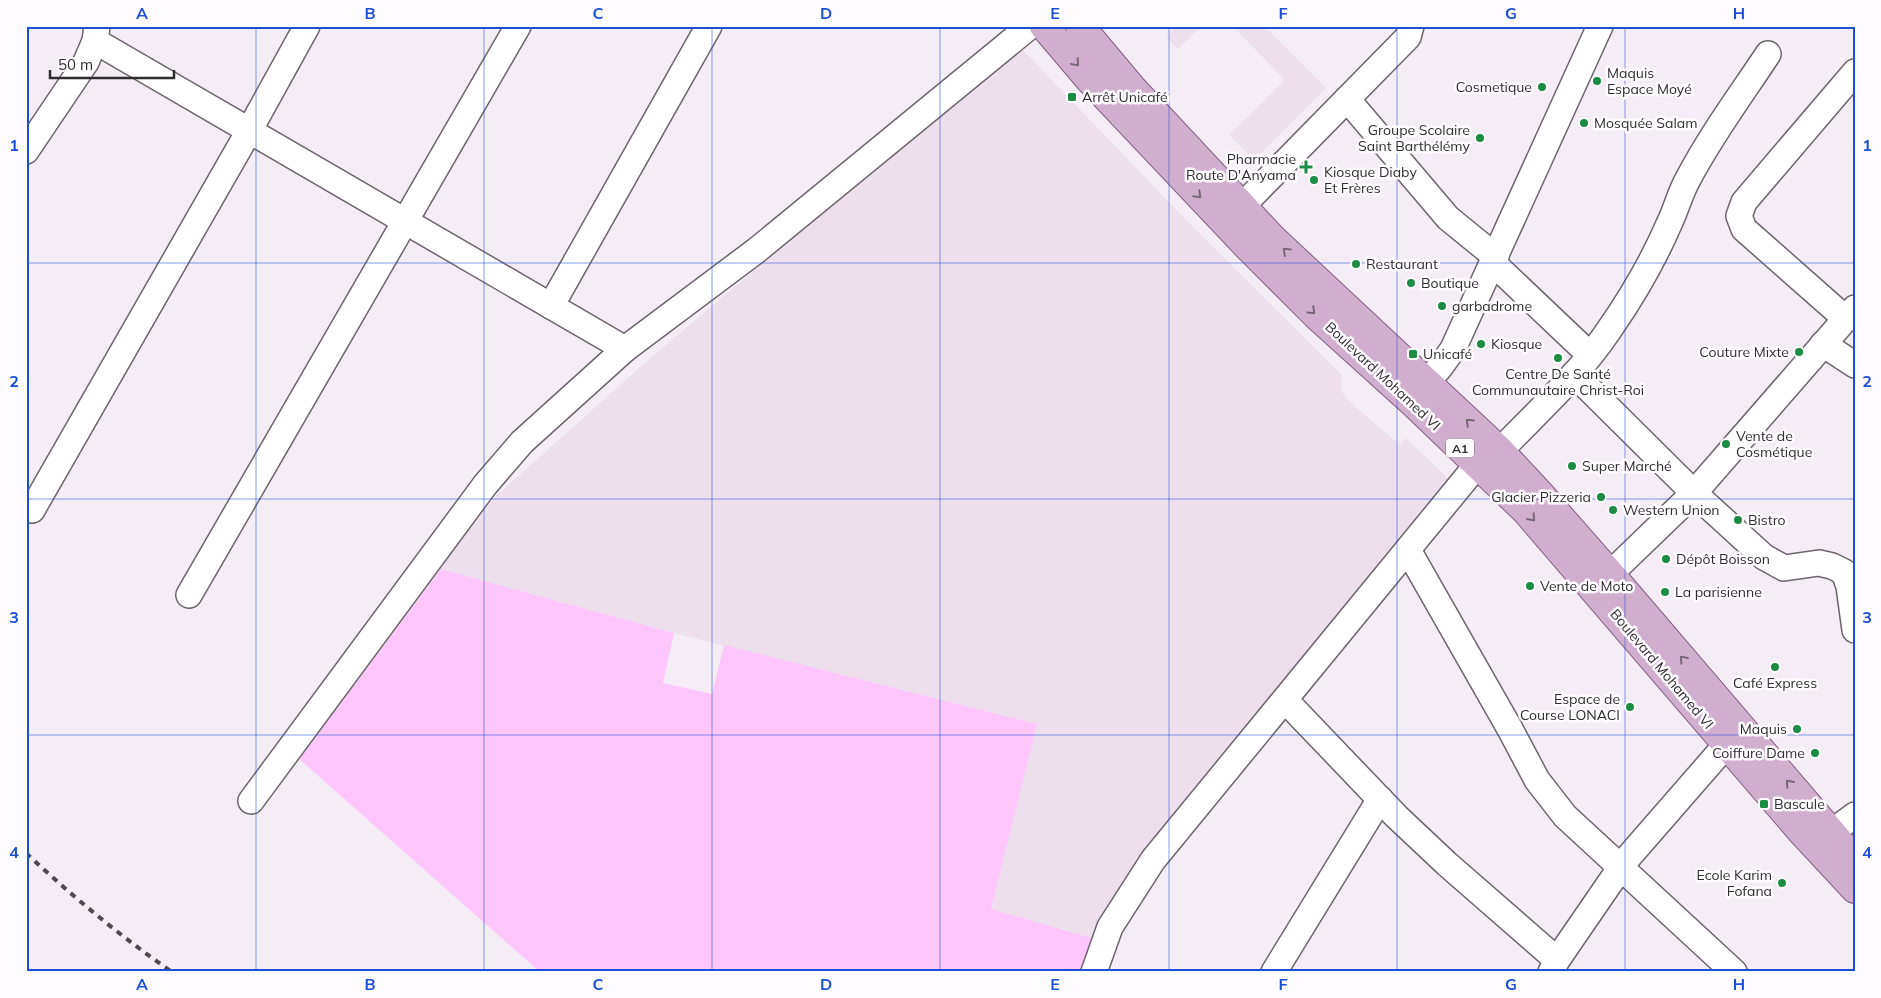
<svg xmlns="http://www.w3.org/2000/svg" width="1881" height="998" viewBox="0 0 1881 998" font-family="Mulish,sans-serif">
  <style>
    .built { fill: #eedfed }
    .green { fill: #fec6fb }
    .lines { fill: none; stroke-linecap: round; stroke-linejoin: round }
    .minor-casing { stroke: #6c656c; stroke-width: 28 }
    .major-casing { stroke: #835e81; stroke-width: 30 }
    .minor { stroke: #fff; stroke-width: 25 }
    .major { stroke: #d0afce; stroke-width: 28 }
    .rail { stroke: #4d494d; stroke-width: 4; stroke-dasharray: 6 6; stroke-linecap: butt }
    .oneway { stroke: #786877 }
    .grid { fill: none; stroke: #1d4ed8; stroke-width: 1; stroke-opacity: 0.55 }
    .poi-dot { fill: #1c8b43; stroke: #fefcfe; stroke-width: 2 }
    .labels { text-anchor: middle; dominant-baseline: central; stroke-width: 5; stroke-linejoin: round; paint-order: stroke }
    .shield { fill: #fefcfe; stroke: #6e6b6e; stroke-width: 1 }
    .shield-label { font-size: 12px; font-weight: bold; fill: #302d30 }
    .poi-label { font-size: 14px; fill: #302d30; stroke: #fefcfe; text-anchor: start }
    .street-label { font-size: 14px; fill: #302d30; stroke: #fefcfe }
    .neatline { fill: none; stroke: #1d4ed8; stroke-width: 2 }
    .grid-label { font-size: 16px; text-anchor: middle; font-weight: bold; fill: #1d4ed8 }
  </style>
  <rect width="100%" height="100%" fill="#f5edf5"/>
  <g class="built">
    <polygon points="1177,26 1201,26 1178,49 1166,37"/>
    <polygon points="1232,26 1264,26 1326,88 1254,160 1229,135 1285,80"/>
    <polygon points="1019,46 1190,224 1341,374 1341,391 1350,402 1400,445 1406,438 1454,484 1180,814 1098,921 1094,939 991,910 1036,724 674,633 441,569 449,553 495,497 647,361"/>
  </g>
  <polygon class="green" points="441,569 674,633 663,683 712,694 724,645 1037,724 991,909 1094,939 1084,972 540,972 299,759"/>
  <g class="lines">
    <defs>
      <g id="minor">
        <polyline points="95,41 625,349"/>
        <polyline points="1347,99 1448,218 1496,257"/>
        <polyline points="26,151 86,62 95,41 97,26"/>
        <polyline points="1242,206 1408,37 1411,26"/>
        <polyline points="1493,263 1590,355"/>
        <polyline points="551,306 709,26"/>
        <polyline points="1846,319 1744,229 1739,216 1744,202 1855,72"/>
        <polyline points="1823,344 1855,365"/>
        <polyline points="1574,374 1694,493 1764,557 1784,568 1819,563 1832,566 1844,572 1849,586 1855,630"/>
        <polyline points="1427,382 1441,366 1453,349 1600,26"/>
        <path d="M1500,451C1537,412 1579,375 1609,330C1632,297 1653,261 1669,224C1676,210 1680,193 1688,179C1711,135 1741,95 1768,54"/>
        <polyline points="32,510 249,131 307,26"/>
        <polyline points="1408,550 1510,729 1537,780 1565,816 1734,972"/>
        <polyline points="1610,574 1694,493 1855,308"/>
        <polyline points="189,595 518,26"/>
        <polyline points="1285,700 1396,816 1447,864 1557,960"/>
        <polyline points="251,801 485,485 522,442 625,349 757,250 1030,26"/>
        <polyline points="1832,832 1855,815"/>
        <polyline points="1094,972 1110,927 1153,860 1477,465"/>
        <polyline points="1274,972 1380,799"/>
        <polyline points="1551,972 1557,960 1625,861 1726,745"/>
      </g>
      <g id="major">
        <polyline points="1044,26 1089,79 1248,247 1316,315 1409,399 1526,511 1801,831 1855,889"/>
        <polyline points="1080,26 1132,88 1272,238 1500,451 1540,494 1610,574 1855,860"/>
      </g>
    </defs>
    <use href="#minor" class="minor-casing"/>
    <use href="#major" class="major-casing"/>
    <use href="#minor" class="minor"/>
    <use href="#major" class="major"/>
    <path class="rail" d="M26,853C72,896 120,936 172,972"/>
  </g>
  <defs><path id="oneway-chevron" d="M-2-3.5L2.5 0L-2 3.5" fill="none" stroke-width="1.6" stroke-linecap="round" stroke-linejoin="round" transform="scale(1.25)"/></defs>
  <g class="oneway">
    <use href="#oneway-chevron" transform="translate(1076 63) rotate(49)"/>
    <use href="#oneway-chevron" transform="translate(1198 195) rotate(45)"/>
    <use href="#oneway-chevron" transform="translate(1286 251) rotate(-137)"/>
    <use href="#oneway-chevron" transform="translate(1312 311) rotate(44)"/>
    <use href="#oneway-chevron" transform="translate(1469 422) rotate(-136)"/>
    <use href="#oneway-chevron" transform="translate(1532 518) rotate(49)"/>
    <use href="#oneway-chevron" transform="translate(1683 659) rotate(-131)"/>
    <use href="#oneway-chevron" transform="translate(1789 783) rotate(-131)"/>
  </g>
  <path class="grid" d="M256,26V972M484,26V972M712,26V972M940,26V972M1169,26V972M1397,26V972M1625,26V972M26,263H1855M26,499H1855M26,735H1855"/>
  <g class="poi-dot">
    <circle cx="1597" cy="81" r="5"/>
    <circle cx="1542" cy="87" r="5"/>
    <rect x="1067" y="92" width="10" height="10" rx="2.5"/>
    <circle cx="1584" cy="123" r="5"/>
    <circle cx="1480" cy="138" r="5"/>
    <path d="M1303.5 159.5h5v5h5v5h-5v5h-5v-5h-5v-5h5z"/>
    <circle cx="1314" cy="180" r="5"/>
    <circle cx="1356" cy="264" r="5"/>
    <circle cx="1411" cy="283" r="5"/>
    <circle cx="1442" cy="306" r="5"/>
    <circle cx="1481" cy="344" r="5"/>
    <circle cx="1799" cy="352" r="5"/>
    <rect x="1408" y="349" width="10" height="10" rx="2.5"/>
    <circle cx="1558" cy="358" r="5"/>
    <circle cx="1726" cy="444" r="5"/>
    <circle cx="1572" cy="466" r="5"/>
    <circle cx="1601" cy="497" r="5"/>
    <circle cx="1613" cy="510" r="5"/>
    <circle cx="1738" cy="520" r="5"/>
    <circle cx="1666" cy="559" r="5"/>
    <circle cx="1530" cy="586" r="5"/>
    <circle cx="1665" cy="592" r="5"/>
    <circle cx="1775" cy="667" r="5"/>
    <circle cx="1630" cy="707" r="5"/>
    <circle cx="1797" cy="729" r="5"/>
    <circle cx="1815" cy="753" r="5"/>
    <rect x="1759" y="799" width="10" height="10" rx="2.5"/>
    <circle cx="1782" cy="883" r="5"/>
  </g>
  <g class="labels">
    <rect class="shield" x="1446" y="438.5" width="28" height="19" rx="4"/>
    <g class="shield-label">
      <text x="1460" y="448">A1</text>
    </g>
    <g class="poi-label">
      <text x="1607" y="73">Maquis<tspan x="1607" dy="16">Espace Moyé</tspan></text>
      <text x="1532" y="87" text-anchor="end">Cosmetique</text>
      <text x="1082" y="97">Arrêt Unicafé</text>
      <text x="1594" y="123">Mosquée Salam</text>
      <text x="1470" y="130" text-anchor="end">Groupe Scolaire<tspan x="1470" dy="16">Saint Barthélémy</tspan></text>
      <text x="1296" y="159" text-anchor="end">Pharmacie<tspan x="1296" dy="16">Route D'Anyama</tspan></text>
      <text x="1324" y="172">Kiosque Diaby<tspan x="1324" dy="16">Et Frères</tspan></text>
      <text x="1366" y="264">Restaurant</text>
      <text x="1421" y="283">Boutique</text>
      <text x="1452" y="306">garbadrome</text>
      <text x="1491" y="344">Kiosque</text>
      <text x="1789" y="352" text-anchor="end">Couture Mixte</text>
      <text x="1423" y="354">Unicafé</text>
      <text x="1558" y="374" text-anchor="middle">Centre De Santé<tspan x="1558" dy="16">Communautaire Christ-Roi</tspan></text>
      <text x="1736" y="436">Vente de<tspan x="1736" dy="16">Cosmétique</tspan></text>
      <text x="1582" y="466">Super Marché</text>
      <text x="1591" y="497" text-anchor="end">Glacier Pizzeria</text>
      <text x="1623" y="510">Western Union</text>
      <text x="1748" y="520">Bistro</text>
      <text x="1676" y="559">Dépôt Boisson</text>
      <text x="1540" y="586">Vente de Moto</text>
      <text x="1675" y="592">La parisienne</text>
      <text x="1775" y="683" text-anchor="middle">Café Express</text>
      <text x="1620" y="699" text-anchor="end">Espace de<tspan x="1620" dy="16">Course LONACI</tspan></text>
      <text x="1787" y="729" text-anchor="end">Maquis</text>
      <text x="1805" y="753" text-anchor="end">Coiffure Dame</text>
      <text x="1774" y="804">Bascule</text>
      <text x="1772" y="875" text-anchor="end">Ecole Karim<tspan x="1772" dy="16">Fofana</tspan></text>
    </g>
    <g class="street-label">
      <text transform="translate(1383 376) rotate(43)">Boulevard Mohamed VI</text>
      <text transform="translate(1662 669) rotate(50)">Boulevard Mohamed VI</text>
    </g>
  </g>
  <rect width="1881" height="998" fill="none" stroke="#fefcfe" stroke-width="55"/>
  <path d="M50 70v8h124v-8" fill="none" stroke="#302d30" stroke-width="2.5"/>
  <text x="58" y="70" font-size="15" fill="#302d30" stroke="#fefcfe" stroke-width="4" paint-order="stroke">50 m</text>
  <rect x="28" y="28" width="1826" height="942" class="neatline"/>
  <g class="grid-label">
    <text x="142" y="19">A</text>
    <text x="370" y="19">B</text>
    <text x="598" y="19">C</text>
    <text x="826" y="19">D</text>
    <text x="1055" y="19">E</text>
    <text x="1283" y="19">F</text>
    <text x="1511" y="19">G</text>
    <text x="1739" y="19">H</text>
    <text x="14" y="151">1</text>
    <text x="1867" y="151">1</text>
    <text x="14" y="387">2</text>
    <text x="1867" y="387">2</text>
    <text x="14" y="623">3</text>
    <text x="1867" y="623">3</text>
    <text x="14" y="858">4</text>
    <text x="1867" y="858">4</text>
    <text x="142" y="990">A</text>
    <text x="370" y="990">B</text>
    <text x="598" y="990">C</text>
    <text x="826" y="990">D</text>
    <text x="1055" y="990">E</text>
    <text x="1283" y="990">F</text>
    <text x="1511" y="990">G</text>
    <text x="1739" y="990">H</text>
  </g>
</svg>
